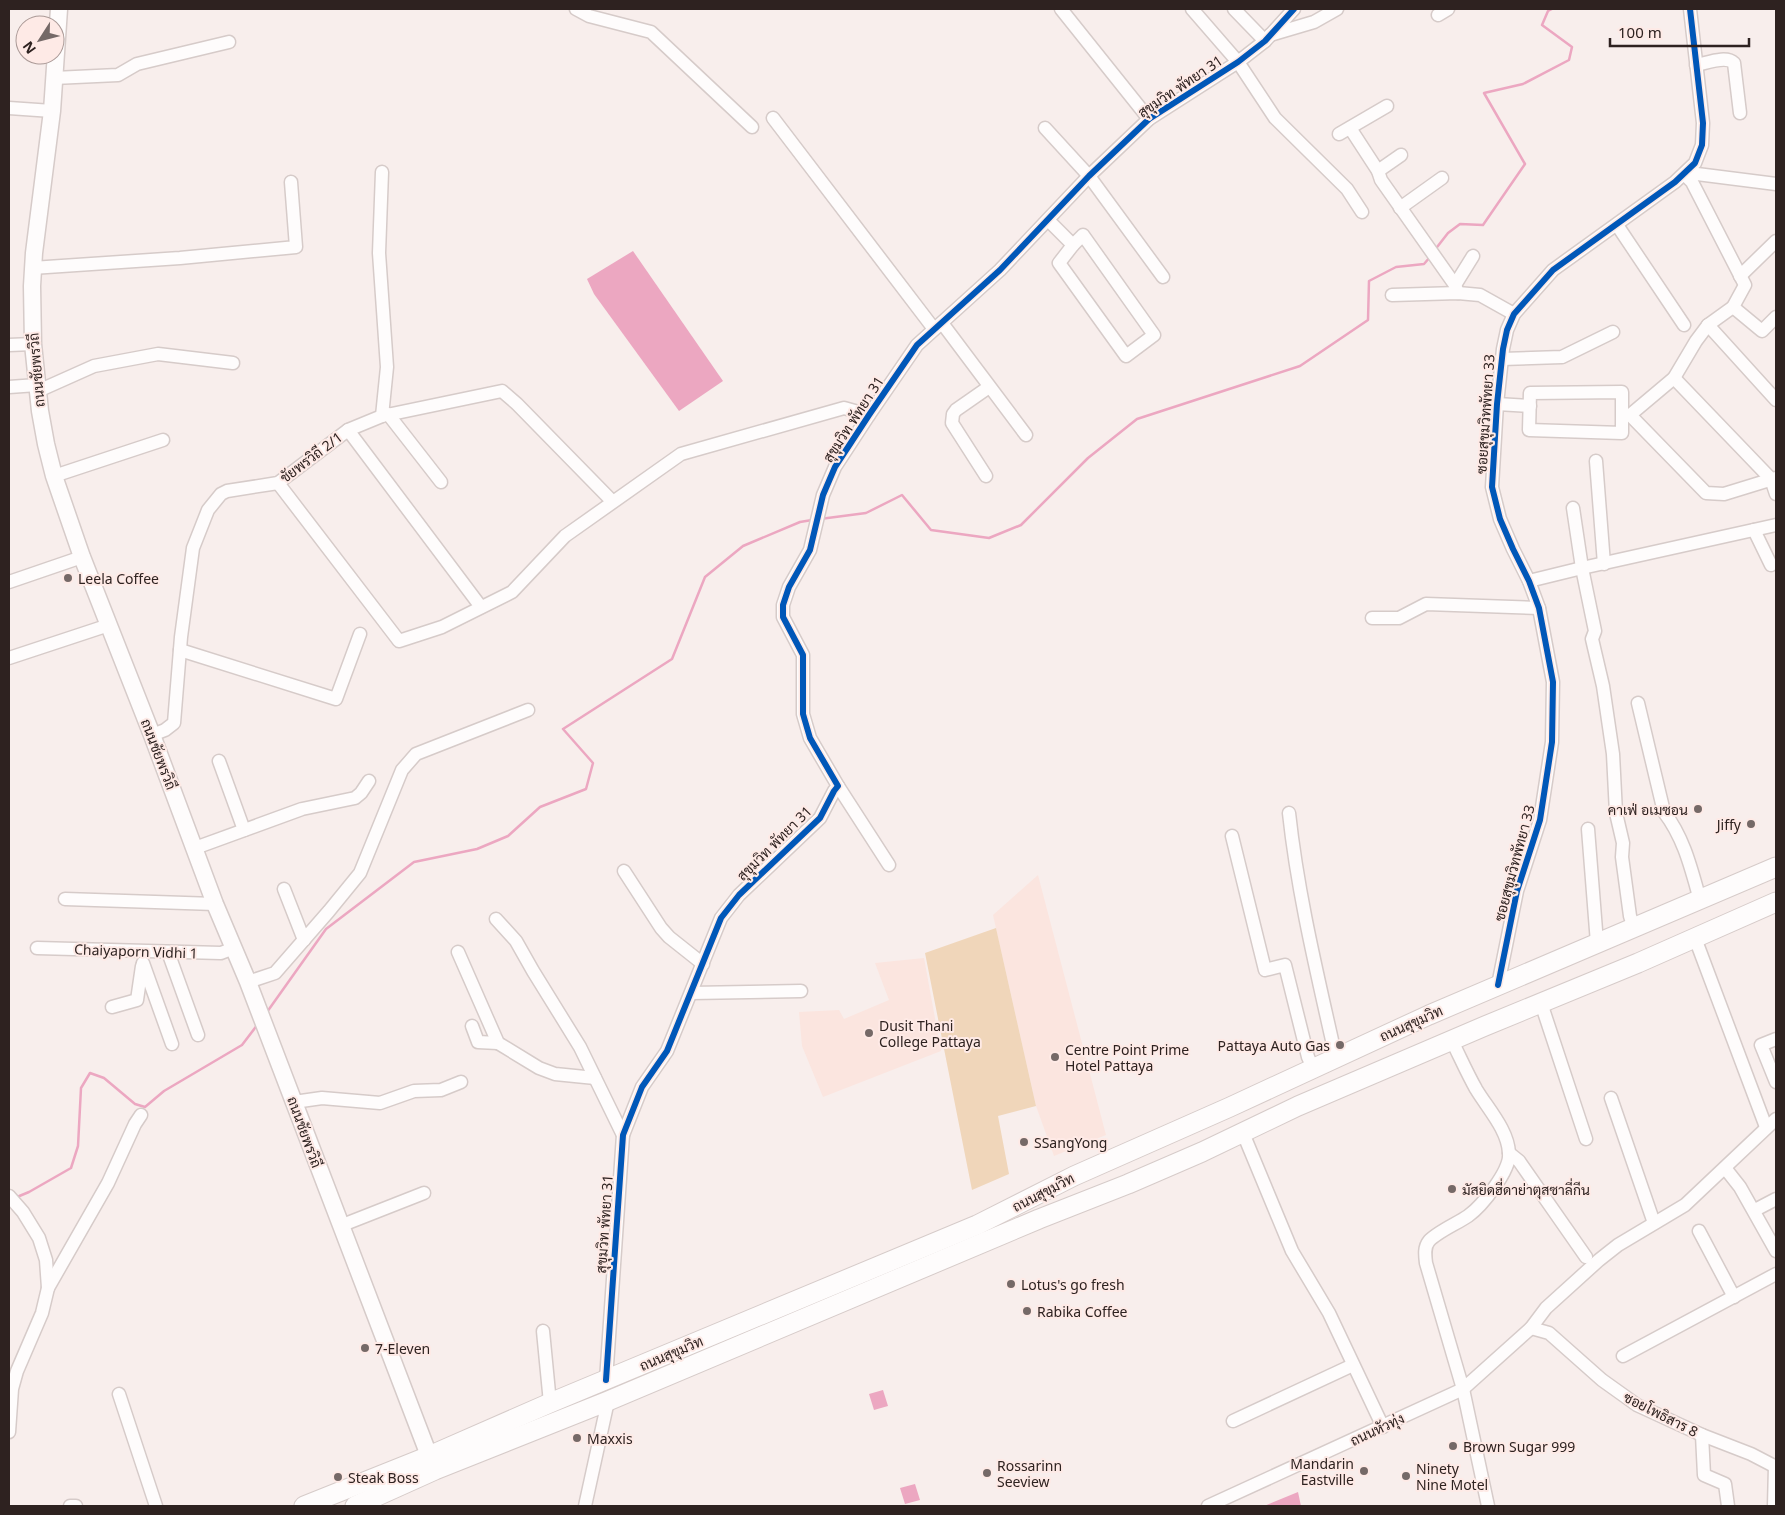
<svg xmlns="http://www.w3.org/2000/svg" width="1785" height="1515" viewBox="0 0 1785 1515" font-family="'Noto Sans',Sarabun,sans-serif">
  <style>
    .built { fill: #fbe5df }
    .green { fill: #f0d6ba }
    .water { fill: #eca7c1 }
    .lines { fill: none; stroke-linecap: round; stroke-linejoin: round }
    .stream { stroke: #eca7c1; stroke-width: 2.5 }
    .minor-casing { stroke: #d6cbc9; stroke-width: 15 }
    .major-casing { stroke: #d6cbc9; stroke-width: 19 }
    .highway-casing { stroke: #d6cbc9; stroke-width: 21 }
    .minor { stroke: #fefcfc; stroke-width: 12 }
    .major { stroke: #fefcfc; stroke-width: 16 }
    .highway { stroke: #fefcfc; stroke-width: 19 }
    .cycleway-casing { stroke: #feeae6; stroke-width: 9 }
    .cycleway { stroke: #0057b8; stroke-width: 6 }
    .poi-dot { fill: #756967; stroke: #feeae6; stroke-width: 2 }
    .labels { text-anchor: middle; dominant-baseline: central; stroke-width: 4; stroke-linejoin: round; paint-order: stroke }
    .street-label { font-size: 14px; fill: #2e2220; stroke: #feeae6 }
    .poi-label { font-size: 14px; fill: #2e2220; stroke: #feeae6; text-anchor: start }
  </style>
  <rect width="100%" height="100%" fill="#f8eeec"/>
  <g class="built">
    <polygon points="1038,875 1106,1135 1054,1156 1036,1106 993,915"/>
    <polygon points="924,958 941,1051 823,1097 802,1046 799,1012 839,1010 844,1019 889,1000 875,963"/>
  </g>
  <polygon class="green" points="996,928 1036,1106 998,1116 1009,1174 972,1190 925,953"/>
  <g class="water">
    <polygon points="633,251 723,381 679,411 594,294 587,279"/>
    <polygon points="883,1390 888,1406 874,1410 869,1394"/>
    <polygon points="915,1484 920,1500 905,1504 900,1488"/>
    <polygon points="1298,1492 1301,1506 1264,1506"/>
  </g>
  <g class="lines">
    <g class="stream">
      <polyline points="1434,251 1448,233 1460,224 1483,225 1525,164 1484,93 1523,84 1569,60 1572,47 1542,25 1548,11 1552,9"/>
      <polyline points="820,519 866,513 902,495 931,530 989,538 1021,525 1088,458 1137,419 1300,366 1368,320 1369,281 1396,267 1424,264 1430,257"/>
      <polyline points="267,1012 326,929 414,862 477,849 508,836 540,807 586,789 593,763 563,729 672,659 705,577 743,546 800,522 812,520"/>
      <polyline points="17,1197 29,1192 71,1168 78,1146 81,1088 90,1073 104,1078 135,1104 145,1107 164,1091 242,1045 258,1024"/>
    </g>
    <defs>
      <g id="minor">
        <polyline points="576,9 589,16 651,32 752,127"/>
        <polyline points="1061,9 1149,119"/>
        <polyline points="1192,9 1238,62 1275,118 1347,189 1362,212"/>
        <polyline points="1234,9 1265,41"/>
        <polyline points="1438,15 1448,9"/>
        <polyline points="1270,35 1314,22 1337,9"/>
        <path d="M1696,65C1707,63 1726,55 1734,63L1740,113"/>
        <polyline points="54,78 118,75 137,64 229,42"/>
        <polyline points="9,108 52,111"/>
        <polyline points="773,118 934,329"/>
        <polyline points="1045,128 1089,176 1163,277"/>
        <polyline points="1350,128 1378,171 1381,180 1455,285 1458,293"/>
        <polyline points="1339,134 1387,106"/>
        <polyline points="1689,169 1697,174 1776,184"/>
        <polyline points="1378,171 1401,155"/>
        <polyline points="382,172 379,253 387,367 382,416"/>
        <polyline points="1685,175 1692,182 1745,285 1733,307 1708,325 1696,341 1674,378 1630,415 1706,493 1724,494 1776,478"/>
        <polyline points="1400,208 1442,178"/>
        <polyline points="1048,220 1073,245"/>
        <polyline points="1617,225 1684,325"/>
        <polygon points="1083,235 1154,335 1126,356 1059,263 1073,245"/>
        <polyline points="32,268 180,258 296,247 291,182"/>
        <polyline points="1740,276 1776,241"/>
        <polyline points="1455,285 1473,256"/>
        <polyline points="1392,295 1458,293 1480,295 1514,314"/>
        <polyline points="1733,307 1762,331 1776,317"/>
        <polyline points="942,323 1026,435"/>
        <polyline points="1708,325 1776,400"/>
        <polyline points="9,345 33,344"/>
        <polyline points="1502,359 1562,357 1613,332"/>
        <polyline points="1674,378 1771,479 1776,494"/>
        <polyline points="9,387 37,385"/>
        <polyline points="38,391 94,366 158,354 233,363"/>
        <polygon points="1622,392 1622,433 1529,430 1530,393"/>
        <polyline points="1497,404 1530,406"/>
        <polyline points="388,414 441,482"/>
        <polyline points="348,430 481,607"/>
        <polyline points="1596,461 1604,564"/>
        <polyline points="54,476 163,440"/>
        <polyline points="986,476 952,423 953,414 956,410 989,387"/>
        <polyline points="278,483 399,641 442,627 512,592 565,536 681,454 844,408 869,415"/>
        <polyline points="1573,508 1582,568 1595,631 1592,639 1603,686 1613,754 1616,813 1623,843 1622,857 1630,916 1634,928"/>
        <polyline points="1754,530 1771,565"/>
        <polyline points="1529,581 1582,568 1776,525"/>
        <polyline points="9,582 82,557"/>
        <polyline points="1372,618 1399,618 1426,604 1539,608"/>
        <polyline points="180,650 336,699 360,634"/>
        <polyline points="9,658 109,625"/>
        <path d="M1638,703L1664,812C1684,838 1691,868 1700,900"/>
        <polyline points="152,735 165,730 174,723 181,637 193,548 208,510 221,494 227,491 278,483 348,430 382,416 502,391 517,404 612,501"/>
        <polyline points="219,761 244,830"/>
        <polyline points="838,786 889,865"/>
        <path d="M1289,813C1298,896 1318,977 1336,1058"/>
        <polyline points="1588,829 1597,943"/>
        <polyline points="1232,836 1265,970 1285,965 1308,1057 1313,1068"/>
        <polyline points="195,848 302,809 355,798 361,793 369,781"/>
        <polyline points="624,871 661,928 669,937 703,964"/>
        <polyline points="284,889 304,940"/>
        <polyline points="65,899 215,904"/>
        <polyline points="496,919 516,941 533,971 580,1047 623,1135"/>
        <polyline points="1695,938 1766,1127"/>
        <polyline points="37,948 221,953 234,948"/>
        <polyline points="168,952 198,1035"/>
        <polyline points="458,952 498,1043 539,1068 555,1074 595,1078"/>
        <polyline points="143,963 172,1044"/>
        <polyline points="248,982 275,973 329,911 360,873 402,770 416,754 528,710"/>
        <polyline points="1498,985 1517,891 1540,820 1552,742 1553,682 1539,608 1529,581 1513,549 1500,519 1492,487 1497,404 1503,349 1507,330 1514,314 1553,270 1675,182 1695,163 1702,145 1703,123 1690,9"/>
        <polyline points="691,993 801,991"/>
        <polyline points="1541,1003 1586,1139"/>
        <polyline points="112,1007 137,1000 142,966"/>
        <polyline points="472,1026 478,1042 498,1043"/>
        <polyline points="1776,1039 1761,1045 1776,1082"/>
        <path d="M1452,1041C1460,1057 1467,1073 1476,1089C1488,1109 1508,1130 1509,1153C1511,1170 1482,1206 1468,1216C1458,1223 1437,1232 1429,1241C1424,1247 1425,1255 1426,1263L1463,1389L1488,1506"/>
        <polyline points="1611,1098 1654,1223"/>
        <polyline points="294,1102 322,1098 380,1103 414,1091 441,1090 461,1082"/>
        <polyline points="1243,1133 1292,1251 1329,1313 1383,1427"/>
        <polyline points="1509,1153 1519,1161 1586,1257"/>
        <polyline points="1725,1168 1740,1187 1776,1251"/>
        <polyline points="9,1196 23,1212 39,1238 46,1260 48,1288 42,1313 17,1371 12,1389 9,1432"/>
        <polyline points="1755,1210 1776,1199"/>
        <polyline points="340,1226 424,1193"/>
        <polyline points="1699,1231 1734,1297"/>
        <polyline points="48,1288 108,1183 135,1124 141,1115"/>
        <polyline points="1531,1328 1549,1333 1602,1380 1637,1405 1702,1435 1751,1454 1776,1467"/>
        <polyline points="543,1331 550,1403"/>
        <polyline points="1623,1356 1776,1274"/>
        <polyline points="606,1380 623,1135 642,1087 667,1051 721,918 739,895 820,818 834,791 838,786 810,738 803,714 803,655 783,617 783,605 789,587 810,550 823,495 835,467 869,415 917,345 1000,270 1089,176 1149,119 1238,62 1265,41 1294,9"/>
        <polyline points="119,1394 156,1506"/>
        <polyline points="1233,1421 1353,1365"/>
        <polyline points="1702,1435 1704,1475 1725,1484 1728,1506"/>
        <polyline points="70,1506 76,1506"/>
        <polyline points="585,1506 608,1401"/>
        <polyline points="1208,1506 1463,1389 1531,1328 1546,1308 1599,1260 1618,1245 1685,1205 1776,1119"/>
        <polyline points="1774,1506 1775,1466"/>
      </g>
      <polyline id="major" points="59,9 52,111 34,253 32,286 33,344 40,411 46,444 54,476 82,557 152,735 215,904 248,982 433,1466"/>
      <g id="highway">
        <polyline points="304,1506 429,1456 550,1403 977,1225 1074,1176 1230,1107 1429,1015 1776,867"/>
        <polyline points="355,1506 435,1470 608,1401 1039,1219 1128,1184 1202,1152 1298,1106 1485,1026 1638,963 1776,902"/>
      </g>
    </defs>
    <use href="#minor" class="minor-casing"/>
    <use href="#major" class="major-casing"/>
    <use href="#highway" class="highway-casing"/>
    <use href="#minor" class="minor"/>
    <use href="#major" class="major"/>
    <use href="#highway" class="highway"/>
    <defs>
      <g id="cycleway">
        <polyline points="1498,985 1517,891 1540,820 1552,742 1553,682 1539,608 1529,581 1513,549 1500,519 1492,487 1497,404 1503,349 1507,330 1514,314 1553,270 1675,182 1695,163 1702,145 1703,123 1690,9"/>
        <polyline points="606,1380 623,1135 642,1087 667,1051 721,918 739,895 820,818 834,791 838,786 810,738 803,714 803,655 783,617 783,605 789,587 810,550 823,495 835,467 869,415 917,345 1000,270 1089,176 1149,119 1238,62 1265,41 1294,9"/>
      </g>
    </defs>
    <use href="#cycleway" class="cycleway-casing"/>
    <use href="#cycleway" class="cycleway"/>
  </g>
  <g class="poi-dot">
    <circle cx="68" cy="578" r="5"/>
    <circle cx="1698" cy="809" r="5"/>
    <circle cx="1751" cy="824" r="5"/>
    <circle cx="869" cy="1033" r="5"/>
    <circle cx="1340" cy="1045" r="5"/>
    <circle cx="1055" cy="1057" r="5"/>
    <circle cx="1024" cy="1142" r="5"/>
    <circle cx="1452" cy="1189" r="5"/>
    <circle cx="1011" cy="1284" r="5"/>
    <circle cx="1027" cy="1311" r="5"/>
    <circle cx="365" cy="1348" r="5"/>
    <circle cx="577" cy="1438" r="5"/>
    <circle cx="1453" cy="1446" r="5"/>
    <circle cx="1364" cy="1471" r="5"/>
    <circle cx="987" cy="1473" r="5"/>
    <circle cx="1406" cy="1476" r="5"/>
    <circle cx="338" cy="1477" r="5"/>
  </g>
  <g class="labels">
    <g class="street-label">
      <text transform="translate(1180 86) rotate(-34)">สุขุมวิท พัทยา 31</text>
      <text transform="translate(36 370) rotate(-95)">ถนนชัยพรวิถี</text>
      <text transform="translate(1485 414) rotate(-86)">ซอยสุขุมวิทพัทยา 33</text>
      <text transform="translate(853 419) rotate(-57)">สุขุมวิท พัทยา 31</text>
      <text transform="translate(311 457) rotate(-37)">ชัยพรวิถี 2/1</text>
      <text transform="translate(159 754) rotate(69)">ถนนชัยพรวิถี</text>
      <text transform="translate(774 843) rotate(-45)">สุขุมวิท พัทยา 31</text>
      <text transform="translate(1514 863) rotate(-75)">ซอยสุขุมวิทพัทยา 33</text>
      <text transform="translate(136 951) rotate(2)">Chaiyaporn Vidhi 1</text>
      <text transform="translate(1411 1023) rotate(-24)">ถนนสุขุมวิท</text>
      <text transform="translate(305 1132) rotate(70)">ถนนชัยพรวิถี</text>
      <text transform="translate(1043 1192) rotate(-27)">ถนนสุขุมวิท</text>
      <text transform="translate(604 1224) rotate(-86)">สุขุมวิท พัทยา 31</text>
      <text transform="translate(671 1353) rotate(-23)">ถนนสุขุมวิท</text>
      <text transform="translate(1661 1414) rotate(27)">ซอยโพธิสาร 8</text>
      <text transform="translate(1377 1429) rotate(-25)">ถนนหัวทุ่ง</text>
    </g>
    <g class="poi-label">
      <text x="78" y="578">Leela Coffee</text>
      <text x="1688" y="809" text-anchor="end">คาเฟ่ อเมซอน</text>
      <text x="1741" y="824" text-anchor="end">Jiffy</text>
      <text x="879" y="1025">Dusit Thani<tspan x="879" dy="16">College Pattaya</tspan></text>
      <text x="1330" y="1045" text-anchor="end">Pattaya Auto Gas</text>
      <text x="1065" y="1049">Centre Point Prime<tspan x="1065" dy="16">Hotel Pattaya</tspan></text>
      <text x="1034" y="1142">SSangYong</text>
      <text x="1462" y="1189">มัสยิดฮี่ดาย่าตุสซาลี่กีน</text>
      <text x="1021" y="1284">Lotus's go fresh</text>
      <text x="1037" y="1311">Rabika Coffee</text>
      <text x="375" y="1348">7-Eleven</text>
      <text x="587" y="1438">Maxxis</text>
      <text x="1463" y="1446">Brown Sugar 999</text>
      <text x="1354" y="1463" text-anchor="end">Mandarin<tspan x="1354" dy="16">Eastville</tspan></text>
      <text x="997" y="1465">Rossarinn<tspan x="997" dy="16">Seeview</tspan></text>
      <text x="1416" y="1468">Ninety<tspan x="1416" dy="16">Nine Motel</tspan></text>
      <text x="348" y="1477">Steak Boss</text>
    </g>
  </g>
  <rect width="1785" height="1515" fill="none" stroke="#2e2220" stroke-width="20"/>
  <g transform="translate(40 40) rotate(234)"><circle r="24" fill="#feeae6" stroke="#ab9a97"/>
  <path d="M0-4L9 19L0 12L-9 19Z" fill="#756967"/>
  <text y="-8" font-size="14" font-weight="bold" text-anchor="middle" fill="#2e2220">N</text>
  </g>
  <path d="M1610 38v8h139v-8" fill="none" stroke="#2e2220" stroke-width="2.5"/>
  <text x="1618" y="38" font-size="15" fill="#2e2220" stroke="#feeae6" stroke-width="4" paint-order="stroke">100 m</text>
</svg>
